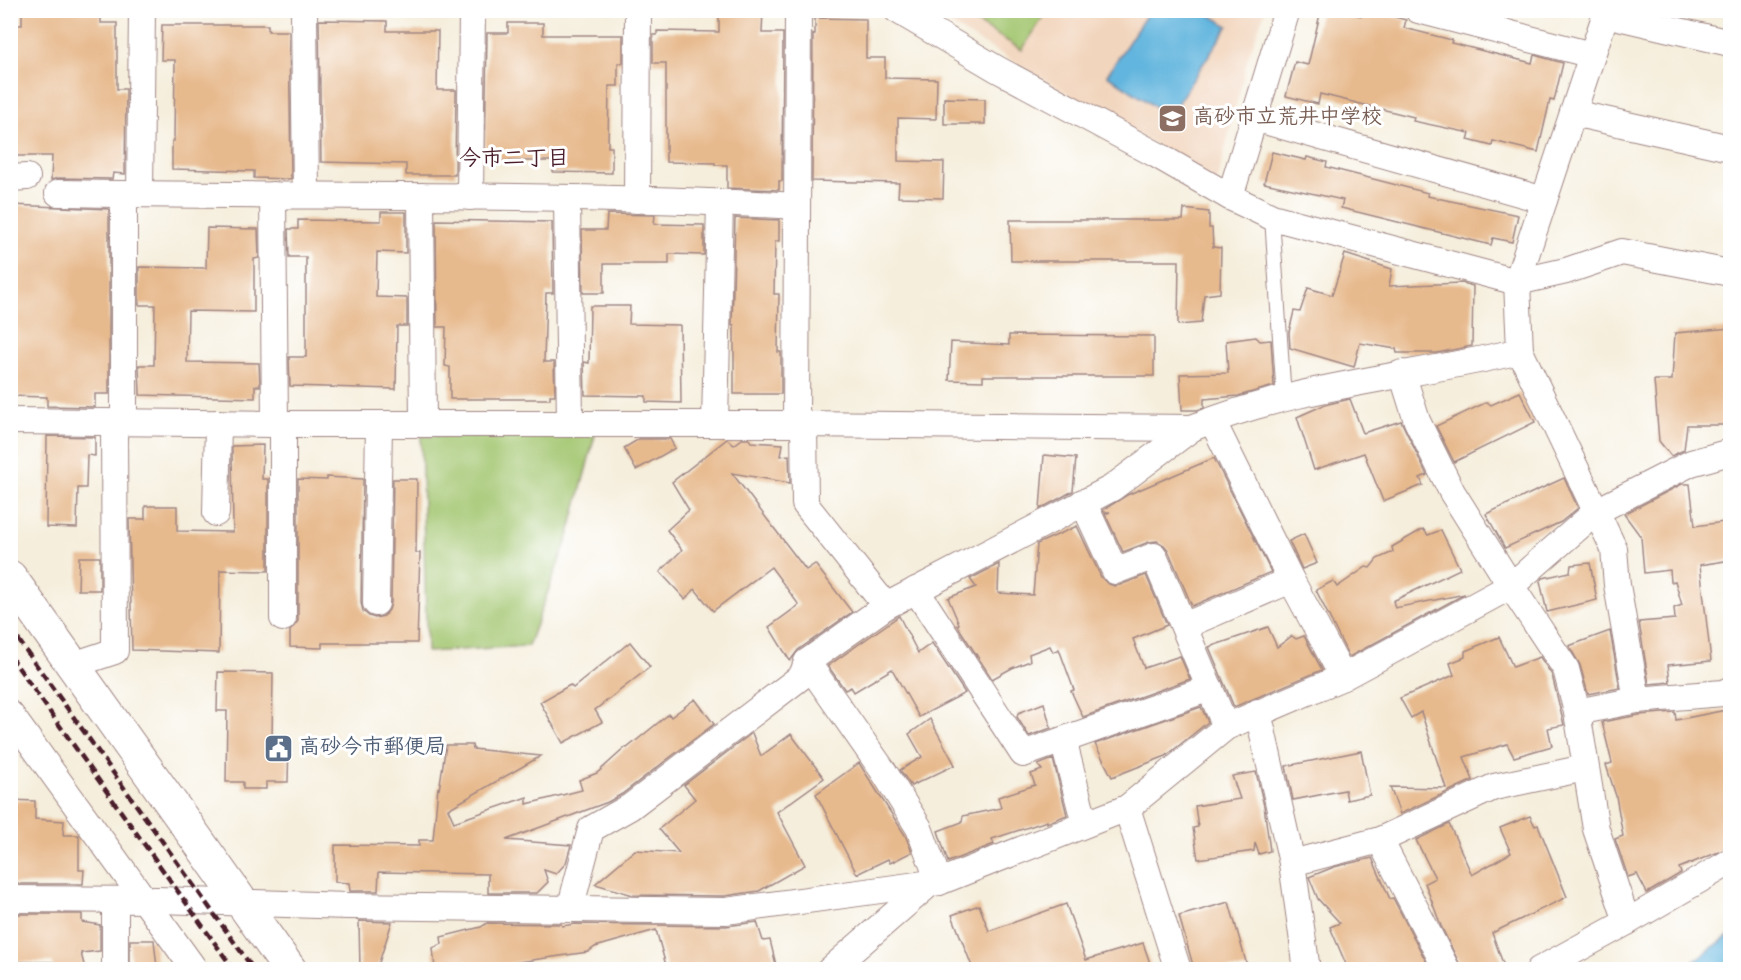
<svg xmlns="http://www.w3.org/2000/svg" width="1741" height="980" viewBox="0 0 1741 980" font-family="Dekko,'Klee One',sans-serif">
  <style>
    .built { fill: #f2d5bd }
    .green { fill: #a3c66f; stroke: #76724d; stroke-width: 1.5 }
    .water { fill: #62b5de; stroke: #566a84; stroke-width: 1.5 }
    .building { fill: #e7ba8e }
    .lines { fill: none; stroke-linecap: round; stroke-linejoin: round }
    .lane-casing { stroke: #a08684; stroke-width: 16 }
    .street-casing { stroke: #a08684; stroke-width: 28 }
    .secondary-casing { stroke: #a08684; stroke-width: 35 }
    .lane { stroke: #fff; stroke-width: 14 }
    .street { stroke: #fff; stroke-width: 26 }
    .secondary { stroke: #fff; stroke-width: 33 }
    .rail { stroke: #4a1f2b; stroke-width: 4.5; stroke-dasharray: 9 4.5; stroke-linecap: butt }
    .labels { text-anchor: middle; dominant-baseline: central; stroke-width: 6; stroke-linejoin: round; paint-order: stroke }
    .education-label { font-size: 21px; font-weight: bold; fill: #785e54; stroke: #fff; text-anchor: start }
    .service-label { font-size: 21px; font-weight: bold; fill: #4e5e75; stroke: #fff; text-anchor: start }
    .neighbourhood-label { font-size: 22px; font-weight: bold; fill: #4a1f2b; stroke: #fff }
  </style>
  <rect width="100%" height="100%" fill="#fff"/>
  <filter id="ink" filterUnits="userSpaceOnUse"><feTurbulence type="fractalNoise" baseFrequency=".0167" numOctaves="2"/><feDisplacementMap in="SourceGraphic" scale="12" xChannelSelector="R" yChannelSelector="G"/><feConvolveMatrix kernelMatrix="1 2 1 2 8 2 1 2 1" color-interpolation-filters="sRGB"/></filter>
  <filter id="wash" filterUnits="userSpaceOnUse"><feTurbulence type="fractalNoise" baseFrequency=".008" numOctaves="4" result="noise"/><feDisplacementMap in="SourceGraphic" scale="24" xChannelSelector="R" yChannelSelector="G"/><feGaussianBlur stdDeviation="1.35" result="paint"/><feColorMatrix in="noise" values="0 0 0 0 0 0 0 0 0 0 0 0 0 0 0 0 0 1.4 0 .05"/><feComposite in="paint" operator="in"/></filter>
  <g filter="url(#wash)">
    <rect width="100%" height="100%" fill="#f5eedc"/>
    <polygon class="built" points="928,11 1265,11 1248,57 1217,181"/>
    <g class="green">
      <polygon points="958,11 1047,11 1022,50"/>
      <polygon points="595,435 569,534 528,646 427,652 421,436"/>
    </g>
    <g class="water">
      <polygon points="1149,11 1204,11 1228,26 1169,116 1107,75"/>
      <polygon points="1730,935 1730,969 1683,969"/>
    </g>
    <g id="blocks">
      <g class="building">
        <polygon points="22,10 101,10 101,23 117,23 117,89 126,89 125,174 113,173 112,179 58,178 51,180 52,156 10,156 10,25 22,25"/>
        <polygon points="719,10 763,10 762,33 783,33 782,181 779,181 779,190 727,188 727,165 715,165 715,163 666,162 666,63 653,63 653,35 657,35 657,31 719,32"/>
        <polygon points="1321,10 1338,10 1362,16 1364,10 1369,10 1406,20 1404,28 1452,40 1451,43 1532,63 1534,55 1563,63 1554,101 1550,100 1538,152 1493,141 1492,146 1468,140 1470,133 1413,121 1414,117 1320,94 1318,104 1286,96 1295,62 1308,65"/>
        <polygon points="815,18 866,19 866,58 885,58 885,78 937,79 936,119 898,118 898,161 944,162 943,198 898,197 899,183 812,181 813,34 815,34"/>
        <polygon points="319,20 387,21 387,31 438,31 437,90 456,90 455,175 406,175 406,164 321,162"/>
        <polygon points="508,23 543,23 543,35 623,35 623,63 618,63 618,86 609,86 608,147 612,147 612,173 553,172 553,161 485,161 487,33 508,33"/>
        <polygon points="162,25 268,25 268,31 289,31 291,179 254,178 254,171 172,169 172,141 174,141 175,60 161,60"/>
        <polygon points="944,98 985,99 985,124 944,124"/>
        <polygon points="1272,152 1306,160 1307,157 1327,162 1326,167 1428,193 1427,196 1518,215 1512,242 1493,238 1491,245 1341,208 1343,200 1264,183"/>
        <polygon points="10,205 109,209 109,394 95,394 95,407 47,406 47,397 10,396"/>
        <polygon points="1184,209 1209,212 1209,228 1212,228 1213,247 1221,248 1220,293 1204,295 1201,323 1178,325 1179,261 1011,261 1010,220 1183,220"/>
        <polygon points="381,212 406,212 406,253 377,252 376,297 407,298 407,326 397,326 396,389 290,386 289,357 306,357 306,257 289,257 288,229 298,229 298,220 381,221"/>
        <polygon points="607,214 655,215 654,224 704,225 704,255 669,254 669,264 604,264 604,293 583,293 582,230 606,230"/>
        <polygon points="735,218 779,220 779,241 775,241 774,294 779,294 778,352 781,352 781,394 734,394 734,325 732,325"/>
        <polygon points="436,220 552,222 553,293 546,293 544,362 554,362 555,395 550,395 550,399 450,399 450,367 445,366 446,327 437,327"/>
        <polygon points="207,228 258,229 259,258 254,259 254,312 188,311 187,362 259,363 260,386 255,386 255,398 140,395 139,365 154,365 155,305 139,305 139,267 206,268"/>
        <polygon points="1345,254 1392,269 1389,286 1462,283 1473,286 1472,346 1437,353 1397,353 1396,349 1360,343 1354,367 1290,348 1289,332 1294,311 1300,312 1308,288 1332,295"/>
        <polygon points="590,306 630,306 629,324 680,325 681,403 646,402 646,396 585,395 584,362 589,363"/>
        <polygon points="1731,328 1731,425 1687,425 1684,450 1671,456 1659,441 1654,380 1672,380 1675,333"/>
        <polygon points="1009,335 1154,336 1154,376 983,376 983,381 949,380 951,342 1009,345"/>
        <polygon points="1256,337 1260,341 1271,340 1274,386 1238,396 1204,399 1204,408 1197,410 1182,410 1180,374 1228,373 1226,341"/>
        <polygon points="1520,392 1535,422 1454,462 1436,426 1487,402 1491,405"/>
        <polygon points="1350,399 1363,433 1401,421 1427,475 1420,478 1423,485 1383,501 1364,453 1314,470 1297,417 1324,405"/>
        <polygon points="47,436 95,437 95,456 87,455 86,488 78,488 77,528 46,527"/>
        <polygon points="639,439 670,439 675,448 636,470 624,448"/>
        <polygon points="727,439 734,445 742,439 749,439 751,442 783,444 781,456 789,455 790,483 732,473 806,570 815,564 852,612 798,650 790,661 769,627 799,605 771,567 713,611 695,589 685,599 660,572 682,550 667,530 689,510 672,482"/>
        <polygon points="263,445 262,479 268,479 268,571 220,570 219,653 132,650 129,519 145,519 145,506 177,506 177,531 233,532 232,446"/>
        <polygon points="1044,455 1076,458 1073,491 1040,509"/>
        <polygon points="1214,458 1271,572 1192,606 1168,550 1164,545 1157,541 1149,542 1123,552 1105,514 1110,512 1104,512 1103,510 1127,495"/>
        <polygon points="327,477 363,479 361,603 363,611 369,616 375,618 384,616 389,610 391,603 393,479 417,479 416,553 420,553 417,643 322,643 322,648 290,647 290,631 298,621 298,479 327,480"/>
        <polygon points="1564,478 1578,508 1561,522 1505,548 1486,514"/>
        <polygon points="1682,484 1690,484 1695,526 1731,521 1731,560 1700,565 1711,661 1668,665 1670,682 1649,684 1639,622 1675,619 1674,608 1682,605 1675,581 1671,582 1670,570 1644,573 1641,537 1624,514"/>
        <polygon points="1077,526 1101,577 1107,583 1114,586 1120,585 1146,575 1167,625 1133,639 1144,668 1180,656 1190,679 1083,717 1071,691 1074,690 1059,649 1053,652 1050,646 1029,654 1030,661 1012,668 992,679 957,625 959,624 948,598 976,587 970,579 999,564 998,593 1033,595 1037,544"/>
        <polygon points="1423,529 1428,535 1441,530 1460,569 1393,601 1395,608 1465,594 1349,657 1316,590 1333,581 1337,587 1366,567 1370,568 1377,559 1393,552 1392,547"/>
        <polygon points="1304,534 1317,563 1302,569 1289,541"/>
        <polygon points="79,557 100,557 100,590 78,590"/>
        <polygon points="1590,563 1597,600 1547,612 1540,581 1543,578 1570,572 1571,565"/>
        <polygon points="899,616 918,653 932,643 965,693 919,717 892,669 854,692 851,687 845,690 828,666"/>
        <polygon points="1268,627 1277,647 1292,636 1296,639 1304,636 1322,670 1234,707 1209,647"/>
        <polygon points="1610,631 1620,688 1588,694 1580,665 1569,646"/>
        <polygon points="1499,637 1513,667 1540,657 1552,675 1564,725 1548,728 1552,746 1514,757 1507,744 1464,757 1473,780 1400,814 1390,787 1446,788 1421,712 1411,718 1400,698 1454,675 1450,663 1465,657 1465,651"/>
        <polygon points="630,642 650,667 595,710 602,722 563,743 540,702 570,685 573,688"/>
        <polygon points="218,672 273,673 272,741 289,741 288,782 266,782 266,789 243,789 243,782 226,782 227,711 217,711"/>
        <polygon points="695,699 714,724 622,794 608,802 506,840 571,845 566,863 556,874 544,870 548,882 537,893 488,893 488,874 379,872 378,891 350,891 349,883 335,882 335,845 419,846 419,840 433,840 438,787 439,790 446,745 472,745 473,749 541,756 448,809 454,822 527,797 527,804 582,790 579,780 597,773 626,747 627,748 669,714 671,717"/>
        <polygon points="1044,703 1051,728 1029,736 1017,717 1018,713"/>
        <polygon points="1201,707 1208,722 1166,756 1112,777 1095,744"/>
        <polygon points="1731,709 1731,847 1679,868 1681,873 1647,893 1637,874 1628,877 1615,839 1623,836 1616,796 1606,765 1612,763 1602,722 1639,715 1675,712 1676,720"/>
        <polygon points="930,719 955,765 911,786 900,770 922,757 909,734"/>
        <polygon points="752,733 761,756 791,734 824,778 777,812 805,865 759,891 725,896 633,895 595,884 635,850 679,853 659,829 695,799 684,785"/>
        <polygon points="1361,751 1370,795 1347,800 1345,790 1293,800 1286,766"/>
        <polygon points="1053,759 1067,815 1047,823 1047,821 992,839 994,844 948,862 938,831 962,822 963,816 1001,808 998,797 1035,785 1031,774 1042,770 1038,765"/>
        <polygon points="859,763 905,835 912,852 890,863 888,859 857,874 816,794"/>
        <polygon points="1256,772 1264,806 1270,851 1259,854 1255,843 1254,851 1198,859 1193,828 1198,827 1195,806 1240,799 1232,776"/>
        <polygon points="10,800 35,801 35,819 64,821 63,835 79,835 79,870 84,870 83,884 10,884"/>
        <polygon points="1530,816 1535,826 1538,825 1567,897 1492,933 1505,969 1462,969 1441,926 1425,883 1435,878 1416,840 1449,824 1472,875 1511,853 1500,828"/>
        <polygon points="1372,858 1390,899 1393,898 1430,969 1348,969 1330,927 1340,923 1318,899 1309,877 1334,867"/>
        <polygon points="1229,902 1248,969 1194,969 1179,916"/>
        <polygon points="1066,904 1086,960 1143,943 1152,969 973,969 952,915 979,905 989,931"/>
        <polygon points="10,914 82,914 82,922 100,925 100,951 81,953 85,969 53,969 53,962 10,962"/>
        <polygon points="359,921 392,922 377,969 360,969"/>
        <polygon points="757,922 763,941 770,940 777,969 667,969 656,930 595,947 588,952 470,969 435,969 433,948 442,944 441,937 481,927 487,923 561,924 562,926 575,924 726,926"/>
        <polygon points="130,940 154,940 157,968 130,968"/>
      </g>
    </g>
  </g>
  <g filter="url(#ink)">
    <use href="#blocks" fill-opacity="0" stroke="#a08684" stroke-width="1.5"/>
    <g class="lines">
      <defs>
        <polyline id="lane" points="1272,217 1284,399"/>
        <g id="street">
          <polyline points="304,10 306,195"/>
          <polyline points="897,10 997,69 1157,155 1230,197 1272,217 1517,282 1566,271 1622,252 1730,273"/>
          <polyline points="1418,10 1592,55"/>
          <polyline points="1607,10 1517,282 1520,351 1614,549 1617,585 1637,700"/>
          <polyline points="1606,14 1730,43"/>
          <polyline points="1573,113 1730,148"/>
          <polyline points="1254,118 1544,200"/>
          <polyline points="10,178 27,177"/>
          <path d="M58,193C304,198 551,192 796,206"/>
          <polyline points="140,193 142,10"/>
          <polyline points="273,195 275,424"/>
          <polyline points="421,196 423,424"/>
          <polyline points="470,197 472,10"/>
          <polyline points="1230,197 1287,10"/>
          <polyline points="567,198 570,424"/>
          <polyline points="637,200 638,10"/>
          <polyline points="1402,373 1417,421 1452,492 1511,586 1566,669 1577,712 1596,829 1627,922"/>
          <polyline points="1212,420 1291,580 1343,677"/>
          <path d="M10,421L275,424H796L1192,428C1296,385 1411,377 1520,351"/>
          <polyline points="124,423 124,194"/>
          <polyline points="283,424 283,618"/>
          <polyline points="715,424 720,202"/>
          <polyline points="796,424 798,10"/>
          <polyline points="804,424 805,504 886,606"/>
          <polyline points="1083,502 1115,571 1154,556 1226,727"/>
          <polyline points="216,513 218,423"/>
          <polyline points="916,590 1023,754 1210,688"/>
          <polyline points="376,603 379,424"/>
          <polyline points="1184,626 1291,580"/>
          <polyline points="807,662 884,772 919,828 939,882"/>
          <polyline points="73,665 115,651 114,423"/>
          <polyline points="1258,712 1292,863 1307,970"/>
          <polyline points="1577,712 1637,700 1723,693 1730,690"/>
          <polyline points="10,714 195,970"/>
          <polyline points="1063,740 1085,824"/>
          <polyline points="1127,808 1178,970"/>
          <polyline points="1380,840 1447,970"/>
          <polyline points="1292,863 1380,840 1494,787 1585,768"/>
          <polyline points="10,899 158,900 348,906 726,911 939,882 1127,808 1226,727 1343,677 1511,586 1597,511 1691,463 1730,452"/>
          <polyline points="115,900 115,970"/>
          <polyline points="570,909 591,829 630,807 802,676 807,662 886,606 1112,488 1192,428"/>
          <polyline points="830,970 929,884"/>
          <polyline points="1539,970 1627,922 1730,862"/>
        </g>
        <polyline id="secondary" points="10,577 290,970"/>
      </defs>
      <use href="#lane" class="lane-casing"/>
      <use href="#street" class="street-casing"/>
      <use href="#secondary" class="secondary-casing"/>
      <use href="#lane" class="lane"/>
      <use href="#street" class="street"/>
      <use href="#secondary" class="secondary"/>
      <g class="rail">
        <polyline points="10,628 254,970"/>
        <polyline points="10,656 234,970"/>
      </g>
    </g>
  </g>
  <defs>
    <symbol id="school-square" viewBox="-11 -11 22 22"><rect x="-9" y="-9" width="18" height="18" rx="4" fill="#8d6e63" stroke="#fff"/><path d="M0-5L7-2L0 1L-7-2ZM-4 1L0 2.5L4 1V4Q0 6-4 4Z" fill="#fff"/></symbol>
    <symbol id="civic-square" viewBox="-11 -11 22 22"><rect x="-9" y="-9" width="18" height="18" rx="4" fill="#5c6f8a" stroke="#fff"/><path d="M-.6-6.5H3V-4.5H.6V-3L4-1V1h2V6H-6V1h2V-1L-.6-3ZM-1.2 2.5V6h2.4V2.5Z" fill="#fff"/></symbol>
  </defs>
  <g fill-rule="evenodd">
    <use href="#school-square" x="1156" y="102" width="33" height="33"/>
    <use href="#civic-square" x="262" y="732" width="33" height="33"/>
  </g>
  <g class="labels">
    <g class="education-label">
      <text x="1193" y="119">高砂市立荒井中学校</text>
    </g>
    <g class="service-label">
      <text x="299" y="749">高砂今市郵便局</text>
    </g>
    <g class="neighbourhood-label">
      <text x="514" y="160">今市二丁目</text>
    </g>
  </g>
  <rect width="1741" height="980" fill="none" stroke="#fff" stroke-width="36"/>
</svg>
